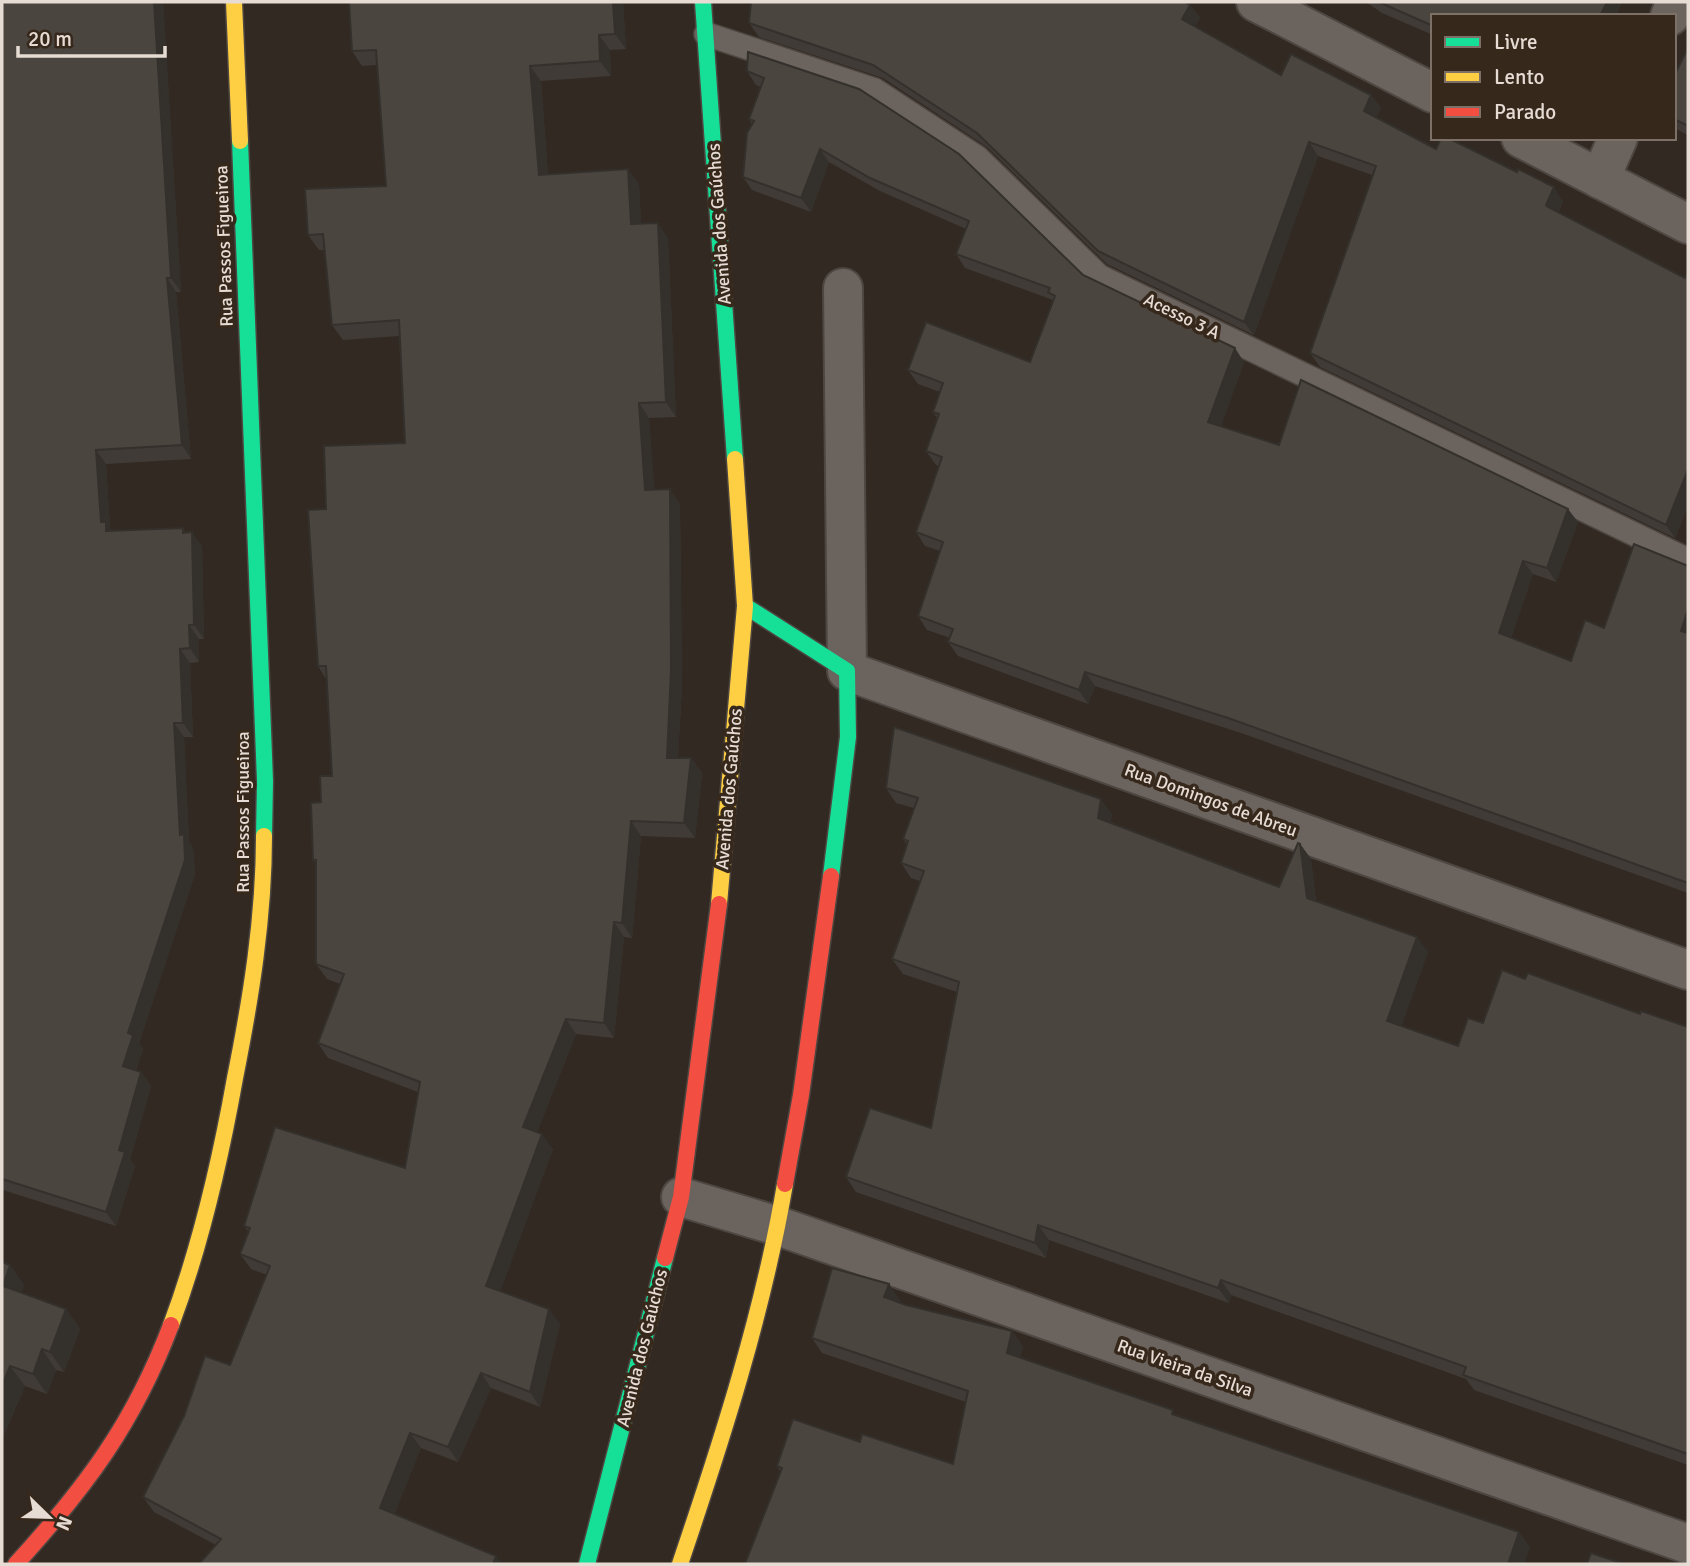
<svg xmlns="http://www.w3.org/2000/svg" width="1690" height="1566" viewBox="0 0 1690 1566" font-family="Signika,sans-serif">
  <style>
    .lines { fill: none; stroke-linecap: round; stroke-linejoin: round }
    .lane-casing { stroke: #4d4641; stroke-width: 26 }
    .street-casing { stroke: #4d4641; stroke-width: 42 }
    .fast-casing { stroke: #4d4641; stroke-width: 19 }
    .slow-casing { stroke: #4d4641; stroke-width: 19 }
    .jam-casing { stroke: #4d4641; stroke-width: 19 }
    .lane { stroke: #6b645e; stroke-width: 23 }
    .street { stroke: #6b645e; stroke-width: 38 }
    .fast { stroke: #16e098; stroke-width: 16 }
    .slow { stroke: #ffcf43; stroke-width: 16 }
    .jam { stroke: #f24e42; stroke-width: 16 }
    .wall { fill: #403b36 }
    .shaded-wall { fill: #34302c }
    .building { fill: #4b453f; stroke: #34302c; stroke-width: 2 }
    .labels { text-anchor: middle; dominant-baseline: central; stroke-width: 7; stroke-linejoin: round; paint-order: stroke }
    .street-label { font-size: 18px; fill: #e6dcd4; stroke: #37281c }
  </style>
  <rect width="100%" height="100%" fill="#312922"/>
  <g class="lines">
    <defs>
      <polyline id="lane" points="706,34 875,90 977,157 1099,276 1688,560"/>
      <g id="street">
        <polyline points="1256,2 1433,93"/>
        <polyline points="1670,16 1676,2"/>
        <polyline points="1521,138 1688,224"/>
        <polyline points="1600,179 1618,138"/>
        <polyline points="843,288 847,671 1688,970"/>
        <polyline points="681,1197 778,1226 1688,1544"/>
      </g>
      <g id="fast">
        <polyline points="703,2 735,459"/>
        <polyline points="240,141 265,781 264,836"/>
        <polyline points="745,606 847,671 848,737 831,876"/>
        <polyline points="587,1564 665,1258"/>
      </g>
      <g id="slow">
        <polyline points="234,2 240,141"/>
        <polyline points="719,904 745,606 735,459"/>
        <path d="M171,1325C201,1245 220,1162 235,1078C251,998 264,918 264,836"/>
        <path d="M680,1564C722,1440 763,1313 785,1184"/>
      </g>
      <g id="jam">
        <polyline points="785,1184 801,1095 831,876"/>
        <polyline points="665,1258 681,1197 719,904"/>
        <path d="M16,1564C86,1487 134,1423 171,1325"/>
      </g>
    </defs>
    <use href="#lane" class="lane-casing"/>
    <use href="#street" class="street-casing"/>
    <use href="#fast" class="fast-casing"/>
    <use href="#slow" class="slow-casing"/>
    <use href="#jam" class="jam-casing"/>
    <use href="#lane" class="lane"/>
    <use href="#street" class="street"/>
    <use href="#fast" class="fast"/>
    <use href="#slow" class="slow"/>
    <use href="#jam" class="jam"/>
  </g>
  <g class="wall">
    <polygon points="2,2 163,2 181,292 176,292 191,459 106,464 110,528 112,531 186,532 202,546 204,639 199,639 199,662 190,663 193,737 184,737 189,842 193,848 195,874 139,1043 143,1049 136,1070 141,1072 151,1086 130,1160 135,1166 116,1226 3,1190 2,1194"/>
    <polygon points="623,2 626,49 610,50 611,76 541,81 548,174 639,184 641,224 668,238 676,417 649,418 654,490 680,504 682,685 678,758 691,758 702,773 695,838 641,836 632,938 624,937 614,1038 576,1034 537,1132 553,1149 500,1291 560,1324 540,1407 491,1388 458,1462 421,1448 394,1514 216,1545 154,1512 143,1497 230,1365 267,1275 251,1269 240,1254 249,1232 244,1226 405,1168 418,1092 328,1058 318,1043 340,984 327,979 316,964 316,864 313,860 321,802 332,776 326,679 318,666 326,509 405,443 399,336 343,340 332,325 325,250 319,250 308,235 386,186 377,65 362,66 352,51"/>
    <polygon points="1366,2 1622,2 1616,16 1433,16 1433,35 1382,13"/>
    <polygon points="1190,5 1200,18 1195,26 1281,75 1371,95 1381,108 1376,118 1436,149 1563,201 1558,213 1685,278 1688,270 1688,506 1675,538 1320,367 1310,353 1372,175 1318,156 1254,335 1107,264 987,147 883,78 759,37 749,23"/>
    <polygon points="1688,48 1688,135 1674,128 1674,76"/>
    <polygon points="748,52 1083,275 1244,362 1221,426 1279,445 1578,522 1556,582 1533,574 1511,638 1571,661 1604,628 1688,566 1688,893 1241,733 1095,686 1088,704 958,656 948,642 950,638 927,630 918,616 940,551 925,546 916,532 939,466 936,465 926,451 937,418 933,412 940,392 918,384 908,370 1030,362 1053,300 965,268 956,254 966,229 880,191 829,162 811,212 752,190 743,177 752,124 749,119 761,87 756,85 747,71"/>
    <polygon points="886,788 1112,814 1110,822 1279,887 1300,844 1311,859 1316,901 1428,952 1401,1026 1458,1046 1483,1023 1525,979 1688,1027 1688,1465 1474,1390 1466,1379 1231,1295 1229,1303 1049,1240 1046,1258 856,1192 846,1177 931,1128 957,992 903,974 892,959 920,881 911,878 901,863 907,845 903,839 914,808 896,803"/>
    <polygon points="2,1262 10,1265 24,1285 21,1293 66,1309 80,1329 64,1372 56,1370 47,1394 25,1386 4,1435 2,1434"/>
    <polygon points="900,1300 899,1303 906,1305 1012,1331 1023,1347 1020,1357 1177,1416 1519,1532 1530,1548 780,1471 777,1466 860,1442 953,1464 966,1402 822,1353 812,1338"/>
  </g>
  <g class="shaded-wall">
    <polygon points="154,2 163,2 181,292 171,278"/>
    <polygon points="613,2 623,2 626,49 615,34"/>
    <polygon points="1607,2 1622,2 1616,16 1600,16"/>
    <polygon points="1190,5 1200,18 1192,33 1182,19"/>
    <polygon points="599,35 610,50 611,76 600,61"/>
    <polygon points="530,66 541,81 549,190 539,175"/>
    <polygon points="1371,95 1381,108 1373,125 1364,111"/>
    <polygon points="1309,142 1318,156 1254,335 1244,322"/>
    <polygon points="820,149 829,162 811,212 801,198"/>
    <polygon points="628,169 639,184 642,239 631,224"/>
    <polygon points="1554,187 1563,201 1555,218 1546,205"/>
    <polygon points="658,223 668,238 676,417 666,402"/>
    <polygon points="167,278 176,292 191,459 182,445"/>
    <polygon points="1235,348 1244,362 1218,435 1208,422"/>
    <polygon points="639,403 649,418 656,505 645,490"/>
    <polygon points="96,450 106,464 110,528 116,536 116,545 101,522"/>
    <polygon points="1687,472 1688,474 1688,506 1675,538 1666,525"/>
    <polygon points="670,489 680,504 682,685 677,773 667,758"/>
    <polygon points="1568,509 1578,522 1556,582 1547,568"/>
    <polygon points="183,528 192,541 192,532 202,546 204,639 194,625"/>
    <polygon points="1523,561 1533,574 1508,647 1499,633"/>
    <polygon points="1688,609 1688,642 1681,631"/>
    <polygon points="189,625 199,639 199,662 190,648"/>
    <polygon points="180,649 190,663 193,737 183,723"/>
    <polygon points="1085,672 1095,686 1088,704 1079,690"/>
    <polygon points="174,723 184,737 189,842 193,848 195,874 139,1043 143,1049 132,1080 123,1066 128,1033 180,835"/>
    <polygon points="691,758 702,773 695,838 684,823"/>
    <polygon points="1101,799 1112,814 1109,833 1098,818"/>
    <polygon points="631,821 641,836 632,938 622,923"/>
    <polygon points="1300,844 1311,859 1317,913 1307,898"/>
    <polygon points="614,922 624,937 614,1038 604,1023"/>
    <polygon points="1417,937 1428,952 1398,1036 1387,1021"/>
    <polygon points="566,1019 576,1034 533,1142 523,1127"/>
    <polygon points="141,1072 151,1086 130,1160 135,1166 116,1226 106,1212 119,1150"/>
    <polygon points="542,1134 553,1149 497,1301 486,1286"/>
    <polygon points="1038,1225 1049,1240 1046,1258 1035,1243"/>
    <polygon points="10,1265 24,1285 17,1306 3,1286"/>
    <polygon points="1221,1280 1231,1295 1229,1303 1218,1288"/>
    <polygon points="889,1284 900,1300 895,1312 884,1297"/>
    <polygon points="66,1309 80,1329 64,1372 50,1352"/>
    <polygon points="549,1309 560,1324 540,1407 530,1392"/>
    <polygon points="1012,1331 1023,1347 1018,1368 1007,1353"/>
    <polygon points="42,1349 56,1370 47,1394 33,1374"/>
    <polygon points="10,1366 25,1386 4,1435 2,1432 2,1386"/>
    <polygon points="481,1373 491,1388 458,1462 448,1447"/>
    <polygon points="410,1433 421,1448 391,1523 380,1508"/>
    <polygon points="1519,1532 1530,1548 1524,1564 1508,1564"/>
    <polygon points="496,1556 502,1564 493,1564"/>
  </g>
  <g class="building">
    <polygon points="2,2 154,2 171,278 167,278 182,445 96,450 101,522 106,522 106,531 183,528 183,533 192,532 194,625 189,625 190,648 180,649 183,723 174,723 180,835 184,834 185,860 128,1033 133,1035 123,1066 141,1072 119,1150 125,1152 106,1212 2,1179"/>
    <polygon points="349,2 613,2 615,34 599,35 600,61 530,66 539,175 628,169 631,224 658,223 666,402 639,403 645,490 670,489 671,670 667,758 691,758 684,823 631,821 622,923 614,922 604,1023 566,1019 523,1127 542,1134 486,1286 549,1309 530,1392 481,1373 448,1447 410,1433 380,1508 496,1556 493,1564 199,1564 221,1539 143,1497 184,1416 205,1356 230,1365 270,1266 240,1254 250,1228 244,1226 275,1127 405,1168 420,1082 318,1043 344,974 316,964 316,860 313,860 311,803 321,802 320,776 332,776 326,666 318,666 308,510 326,509 324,446 405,443 399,320 332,325 323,234 308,235 305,189 386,186 376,50 352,51"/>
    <polygon points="751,2 1185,2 1190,5 1182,19 1281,75 1291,54 1371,95 1364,111 1436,149 1441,138 1448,138 1517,172 1518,169 1554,187 1546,205 1548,207 1685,278 1688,270 1688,473 1687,472 1666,525 1310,353 1376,166 1309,142 1244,322 1098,251 977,133 873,65 749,23"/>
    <polygon points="1379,2 1607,2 1600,16 1433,16 1433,26"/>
    <polygon points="1688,48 1688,126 1674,119 1674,76"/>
    <polygon points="748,52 859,89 959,154 1083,275 1235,348 1208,422 1279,445 1301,380 1568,509 1547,568 1523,561 1499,633 1571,661 1585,620 1604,628 1634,544 1688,566 1688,609 1681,631 1688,633 1688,883 1231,719 1085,672 1079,690 948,642 953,629 918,616 943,542 916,532 942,457 926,451 939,414 933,412 943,383 908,370 926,322 1030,362 1055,296 1048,292 1050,288 956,254 969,221 870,178 820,149 801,198 743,177 747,133 754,121 749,119 764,78 747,71"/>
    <polygon points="894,727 1101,799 1098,818 1279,887 1298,843 1300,844 1307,898 1417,937 1387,1021 1458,1046 1468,1018 1483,1023 1502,970 1525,979 1528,973 1640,1014 1641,1011 1688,1027 1688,1454 1463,1375 1466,1367 1221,1280 1218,1288 1038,1225 1035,1243 846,1177 870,1108 931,1128 959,982 892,959 924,871 901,863 908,841 903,839 918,798 886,788"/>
    <polygon points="2,1262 10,1265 3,1286 66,1309 50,1352 42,1349 33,1374 10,1366 2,1386"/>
    <polygon points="832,1268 889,1284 884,1297 906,1305 1012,1331 1007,1353 1173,1410 1172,1414 1519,1532 1508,1564 745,1564 782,1468 777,1466 793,1419 860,1442 862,1434 953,1464 968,1391 812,1338"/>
    <polygon points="1591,1553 1624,1564 1587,1564"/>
  </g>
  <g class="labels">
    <g class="street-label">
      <text transform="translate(719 224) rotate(-94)">Avenida dos Gaúchos</text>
      <text transform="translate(224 246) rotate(-92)">Rua Passos Figueiroa</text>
      <text transform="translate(1182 316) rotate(26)">Acesso 3 A</text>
      <text transform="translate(729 789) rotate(-85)">Avenida dos Gaúchos</text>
      <text transform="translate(1211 800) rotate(20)">Rua Domingos de Abreu</text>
      <text transform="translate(243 812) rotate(-90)">Rua Passos Figueiroa</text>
      <text transform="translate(642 1348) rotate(-76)">Avenida dos Gaúchos</text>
      <text transform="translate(1185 1368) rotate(19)">Rua Vieira da Silva</text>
    </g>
  </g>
  <rect width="1690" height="1566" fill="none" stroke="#e6dcd4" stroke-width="7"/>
  <rect x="1431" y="14" width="245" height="126" fill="#37281c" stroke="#7d7066" stroke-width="2"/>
  <rect x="1445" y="37" width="35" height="10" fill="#16e098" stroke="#7d7066" stroke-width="2"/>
  <text x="1494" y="49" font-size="21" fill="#e6dcd4">Livre</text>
  <rect x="1445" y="72" width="35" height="10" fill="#ffcf43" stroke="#7d7066" stroke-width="2"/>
  <text x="1494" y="84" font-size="21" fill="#e6dcd4">Lento</text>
  <rect x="1445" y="107" width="35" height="10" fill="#f24e42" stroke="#7d7066" stroke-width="2"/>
  <text x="1494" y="119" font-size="21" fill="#e6dcd4">Parado</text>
  <g transform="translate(49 1517) rotate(113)" stroke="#37281c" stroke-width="5" paint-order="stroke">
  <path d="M0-5L12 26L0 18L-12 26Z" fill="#e6dcd4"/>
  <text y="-10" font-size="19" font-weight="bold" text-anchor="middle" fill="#e6dcd4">N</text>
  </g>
  <path d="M18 46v10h147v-10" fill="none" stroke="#e6dcd4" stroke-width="3.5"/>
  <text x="28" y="46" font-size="21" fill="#e6dcd4" stroke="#37281c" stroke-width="5" paint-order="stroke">20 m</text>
</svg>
